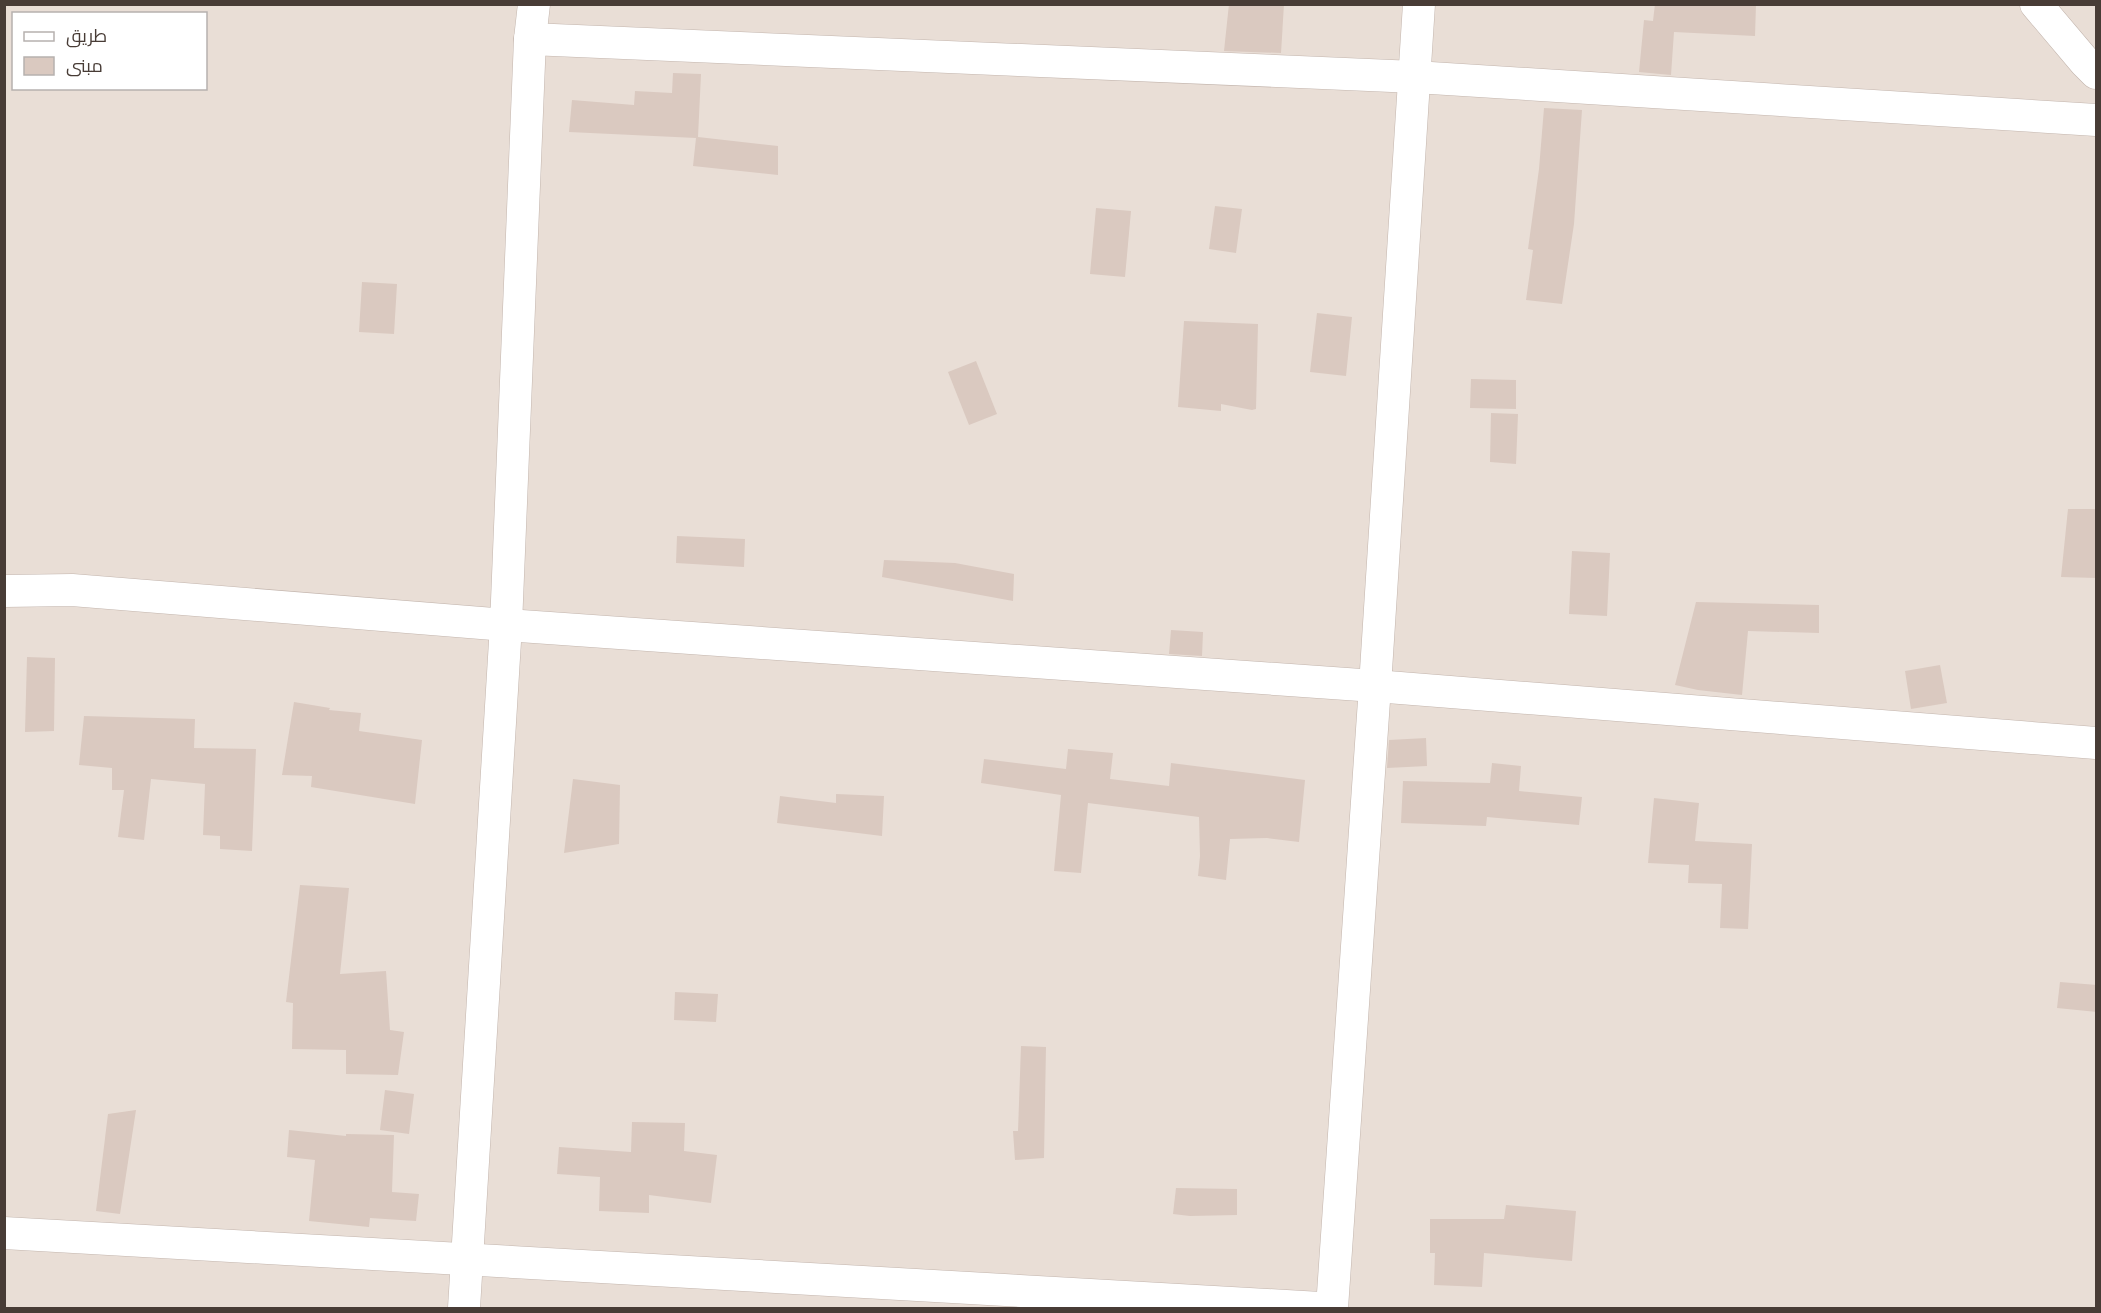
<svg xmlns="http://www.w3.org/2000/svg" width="2101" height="1313" viewBox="0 0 2101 1313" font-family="'Noto Sans',Cairo,sans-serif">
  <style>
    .residential { fill: #e9ded6; fill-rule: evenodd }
    .building { fill: #dac9c0 }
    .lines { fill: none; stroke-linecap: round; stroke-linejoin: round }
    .street-casing { stroke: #c3b5ad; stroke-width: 33 }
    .street { stroke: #fff; stroke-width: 32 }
  </style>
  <rect width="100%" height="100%" fill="#f5ede8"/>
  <path class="residential" d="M5,5H2096V1308H5ZM14,14H206V88H14Z"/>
  <g class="building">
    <polygon points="1229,4 1284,4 1281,53 1224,51"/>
    <polygon points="1655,4 1756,4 1755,36 1674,32 1671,75 1639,72 1644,20 1653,21"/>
    <polygon points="673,73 701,74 698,137 778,146 778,175 693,166 696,138 569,132 572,100 634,105 635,91 672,93"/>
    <polygon points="1544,108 1582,110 1574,224 1562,304 1526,300 1533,250 1528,249 1539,169"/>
    <polygon points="1215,206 1242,209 1236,253 1209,249"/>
    <polygon points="1096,208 1131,211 1125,277 1090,274"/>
    <polygon points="362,282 397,284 394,334 359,332"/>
    <polygon points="1317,313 1352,317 1346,376 1310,372"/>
    <polygon points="1184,321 1258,324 1256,409 1252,410 1221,404 1221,411 1178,407"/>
    <polygon points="976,361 997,414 969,425 948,372"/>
    <polygon points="1471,379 1516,380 1516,409 1470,408"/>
    <polygon points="1491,413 1518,414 1516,464 1490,462"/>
    <polygon points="2068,509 2097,509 2097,578 2061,577"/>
    <polygon points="677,536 745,539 744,567 676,563"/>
    <polygon points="1572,551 1610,553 1607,616 1569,614"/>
    <polygon points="884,560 955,563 1014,574 1013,601 882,577"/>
    <polygon points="1696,602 1819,605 1819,633 1748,631 1742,695 1698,690 1675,685"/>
    <polygon points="1171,630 1203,632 1202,656 1169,654"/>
    <polygon points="27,657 55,658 54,731 25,732"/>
    <polygon points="1940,665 1947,703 1911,709 1905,671"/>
    <polygon points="294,702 330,708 329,710 361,713 359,731 422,740 415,804 311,787 312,776 282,775"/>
    <polygon points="84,716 195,719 194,748 256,749 252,851 220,849 220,836 203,835 205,784 151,779 144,840 118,837 124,790 112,790 112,768 79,765"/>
    <polygon points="1426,738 1427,766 1387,768 1389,740"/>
    <polygon points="1068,749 1113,753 1110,779 1169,786 1171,763 1305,780 1299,842 1267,838 1230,839 1226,880 1198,876 1200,856 1199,817 1088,803 1081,873 1054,871 1061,795 981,783 984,759 1066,769"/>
    <polygon points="1492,763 1521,766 1519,791 1582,797 1579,825 1487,817 1486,826 1401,823 1403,781 1490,783"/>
    <polygon points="573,779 620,785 619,844 564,853"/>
    <polygon points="836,794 884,796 882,836 777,823 780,796 836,803"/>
    <polygon points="1654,798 1699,803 1695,841 1752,844 1748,929 1720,928 1722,884 1688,883 1689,865 1648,863"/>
    <polygon points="300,885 349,888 340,974 386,971 390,1030 404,1032 398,1075 346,1074 346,1050 292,1049 293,1003 286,1002"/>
    <polygon points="2060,982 2097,985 2097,1012 2057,1008"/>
    <polygon points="675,992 718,994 716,1022 674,1020"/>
    <polygon points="1021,1046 1046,1047 1044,1158 1015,1160 1013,1131 1018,1131"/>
    <polygon points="385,1090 414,1094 409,1134 380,1130"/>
    <polygon points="136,1110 120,1214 96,1211 108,1114"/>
    <polygon points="632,1122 685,1123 684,1151 717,1155 711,1203 649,1195 649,1213 599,1211 600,1177 557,1174 559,1147 631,1152"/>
    <polygon points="289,1130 346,1136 346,1134 394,1135 392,1192 419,1194 416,1221 370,1218 369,1227 309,1221 315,1160 287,1157"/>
    <polygon points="1176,1188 1237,1189 1237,1215 1190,1216 1173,1214"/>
    <polygon points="1506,1205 1576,1211 1572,1261 1484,1253 1482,1287 1434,1285 1435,1253 1430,1253 1430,1219 1504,1219"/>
  </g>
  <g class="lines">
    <defs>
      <g id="street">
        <polyline points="2036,4 2085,62 2096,73"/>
        <polyline points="530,39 1415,77 2096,120"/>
        <polyline points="4,591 72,590 506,625 1375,686 2096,743"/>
        <polyline points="4,1233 1320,1308"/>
        <polyline points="464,1308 506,625 530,39 534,4"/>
        <polyline points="1332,1308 1375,686 1419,4"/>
      </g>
    </defs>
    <use href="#street" class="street-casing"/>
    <use href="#street" class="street"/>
  </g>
  <rect width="2101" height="1313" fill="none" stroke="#483c36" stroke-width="12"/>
  <rect x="12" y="12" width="195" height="78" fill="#ffffff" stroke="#b6b1af" stroke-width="1.5"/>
  <rect x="24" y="32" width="30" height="9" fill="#ffffff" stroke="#b6b1af" stroke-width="1.5"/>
  <text x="66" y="42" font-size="18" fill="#483c36">طريق</text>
  <rect x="24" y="57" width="30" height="18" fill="#dac9c0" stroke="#b6b1af" stroke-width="1.5"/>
  <text x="66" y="72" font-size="18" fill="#483c36">مبنى</text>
</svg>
